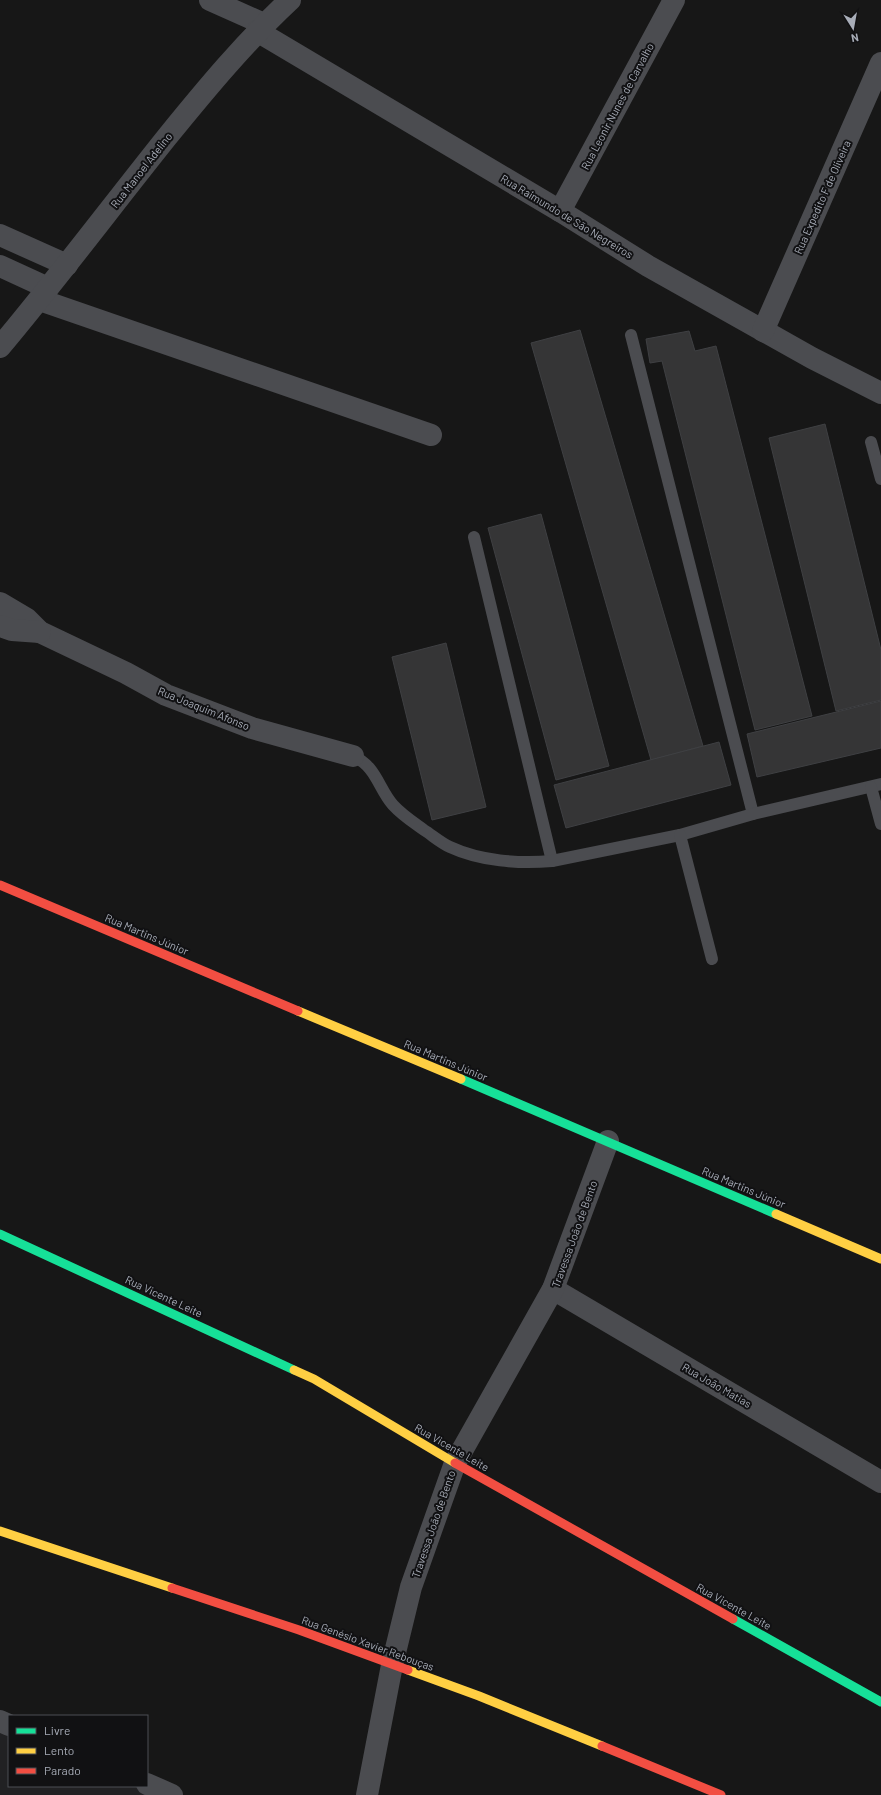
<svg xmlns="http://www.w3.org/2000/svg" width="881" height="1795" viewBox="0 0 881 1795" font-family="Barlow,sans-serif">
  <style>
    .built { fill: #212123 }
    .building { fill: #353536; stroke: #3f4043 }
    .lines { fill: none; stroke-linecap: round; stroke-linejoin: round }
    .lane { stroke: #4b4c50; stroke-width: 12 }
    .street { stroke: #4b4c50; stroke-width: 22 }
    .fast { stroke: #16e098; stroke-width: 9 }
    .slow { stroke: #ffcf43; stroke-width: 9 }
    .jam { stroke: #f24e42; stroke-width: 9 }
    .labels { text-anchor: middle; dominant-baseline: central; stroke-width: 4; stroke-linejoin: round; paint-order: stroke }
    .street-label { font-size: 11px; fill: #a8adb8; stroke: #111113 }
  </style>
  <rect width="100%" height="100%" fill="#171717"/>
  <polygon class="built" points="0,1724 9,1728 9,1786 138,1786 157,1795 0,1795"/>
  <g class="building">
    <polygon points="580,330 703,746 651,760 531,343"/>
    <polygon points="689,331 695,351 716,346 812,716 755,730 662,361 650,363 646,339"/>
    <polygon points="825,424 881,650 881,700 836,711 769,438"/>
    <polygon points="541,514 609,766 556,780 488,528"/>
    <polygon points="446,643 486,807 432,820 392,657"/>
    <polygon points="881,701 881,748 757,777 747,734"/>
    <polygon points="719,742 731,785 566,828 554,785"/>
  </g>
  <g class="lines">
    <g class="lane">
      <polyline points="631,335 753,814"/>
      <polyline points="871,442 881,479"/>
      <polyline points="474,537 552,861"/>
      <path d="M353,756C377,767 378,788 393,805C402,815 413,822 424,830C432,835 441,843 450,847C480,861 519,864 552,861L680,835L753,814L881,784"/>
      <polyline points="871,787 881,824"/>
      <polyline points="680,835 712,959"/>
    </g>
    <g class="street">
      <polyline points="210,0 264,24"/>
      <polyline points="257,31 560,211 648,266 812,358 881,393"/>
      <polyline points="560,211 674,0"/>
      <polyline points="0,235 67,265"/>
      <polyline points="0,266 48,288"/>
      <polyline points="40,300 431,435"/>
      <polyline points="763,331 881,63"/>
      <path d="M0,347C57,279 111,207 167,137C206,89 245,42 290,0"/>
      <polyline points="0,603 27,619 40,632 126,673 166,695 252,728 353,756"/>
      <polyline points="0,626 12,630 40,632"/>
      <polyline points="553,1289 881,1482"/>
      <polyline points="0,1721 9,1725"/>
      <polyline points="147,1784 172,1795"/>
      <polyline points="367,1795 392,1665 411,1587 455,1463 553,1289 608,1141"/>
    </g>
    <g class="fast">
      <polyline points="461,1079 776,1214"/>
      <polyline points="0,1234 294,1370"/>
      <polyline points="733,1619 881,1702"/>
    </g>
    <g class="slow">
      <polyline points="298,1011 461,1079"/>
      <polyline points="776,1214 881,1259"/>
      <polyline points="294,1370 314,1379 455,1463"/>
      <polyline points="0,1531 172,1588"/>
      <polyline points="408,1670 479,1696 602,1746"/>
    </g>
    <g class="jam">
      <polyline points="0,885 298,1011"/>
      <polyline points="455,1463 733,1619"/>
      <polyline points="172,1588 299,1630 408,1670"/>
      <polyline points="602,1746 721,1795"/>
    </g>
  </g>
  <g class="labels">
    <g class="street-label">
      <text transform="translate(617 106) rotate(-62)">Rua Leonir Nunes de Carvalho</text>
      <text transform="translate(141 170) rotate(-52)">Rua Manoel Adelino</text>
      <text transform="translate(822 197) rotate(-66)">Rua Expedito F de Oliveira</text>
      <text transform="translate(567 216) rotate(31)">Rua Raimundo de São Negreiros</text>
      <text transform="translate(204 708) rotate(22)">Rua Joaquim Afonso</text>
      <text transform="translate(147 934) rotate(23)">Rua Martins Júnior</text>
      <text transform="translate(446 1060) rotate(23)">Rua Martins Júnior</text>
      <text transform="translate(744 1187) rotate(23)">Rua Martins Júnior</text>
      <text transform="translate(574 1234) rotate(-70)">Travessa João de Bento</text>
      <text transform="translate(164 1296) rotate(25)">Rua Vicente Leite</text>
      <text transform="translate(717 1385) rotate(30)">Rua João Matias</text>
      <text transform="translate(452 1447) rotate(30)">Rua Vicente Leite</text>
      <text transform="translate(433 1524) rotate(-71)">Travessa João de Bento</text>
      <text transform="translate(734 1606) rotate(29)">Rua Vicente Leite</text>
      <text transform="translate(368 1643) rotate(20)">Rua Genésio Xavier Rebouças</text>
    </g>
  </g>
  <rect x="8" y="1715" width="140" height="72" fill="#111113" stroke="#4d4f55"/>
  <rect x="16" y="1728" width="20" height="6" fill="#16e098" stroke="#4d4f55"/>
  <text x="44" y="1735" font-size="12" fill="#a8adb8">Livre</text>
  <rect x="16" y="1748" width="20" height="6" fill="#ffcf43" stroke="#4d4f55"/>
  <text x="44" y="1755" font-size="12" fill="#a8adb8">Lento</text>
  <rect x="16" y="1768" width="20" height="6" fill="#f24e42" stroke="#4d4f55"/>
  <text x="44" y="1775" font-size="12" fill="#a8adb8">Parado</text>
  <g transform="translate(853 28) rotate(169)" stroke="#111113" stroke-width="3" paint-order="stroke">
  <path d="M0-3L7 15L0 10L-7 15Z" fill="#a8adb8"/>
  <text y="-6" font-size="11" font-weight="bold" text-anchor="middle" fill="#a8adb8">N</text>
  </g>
</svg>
